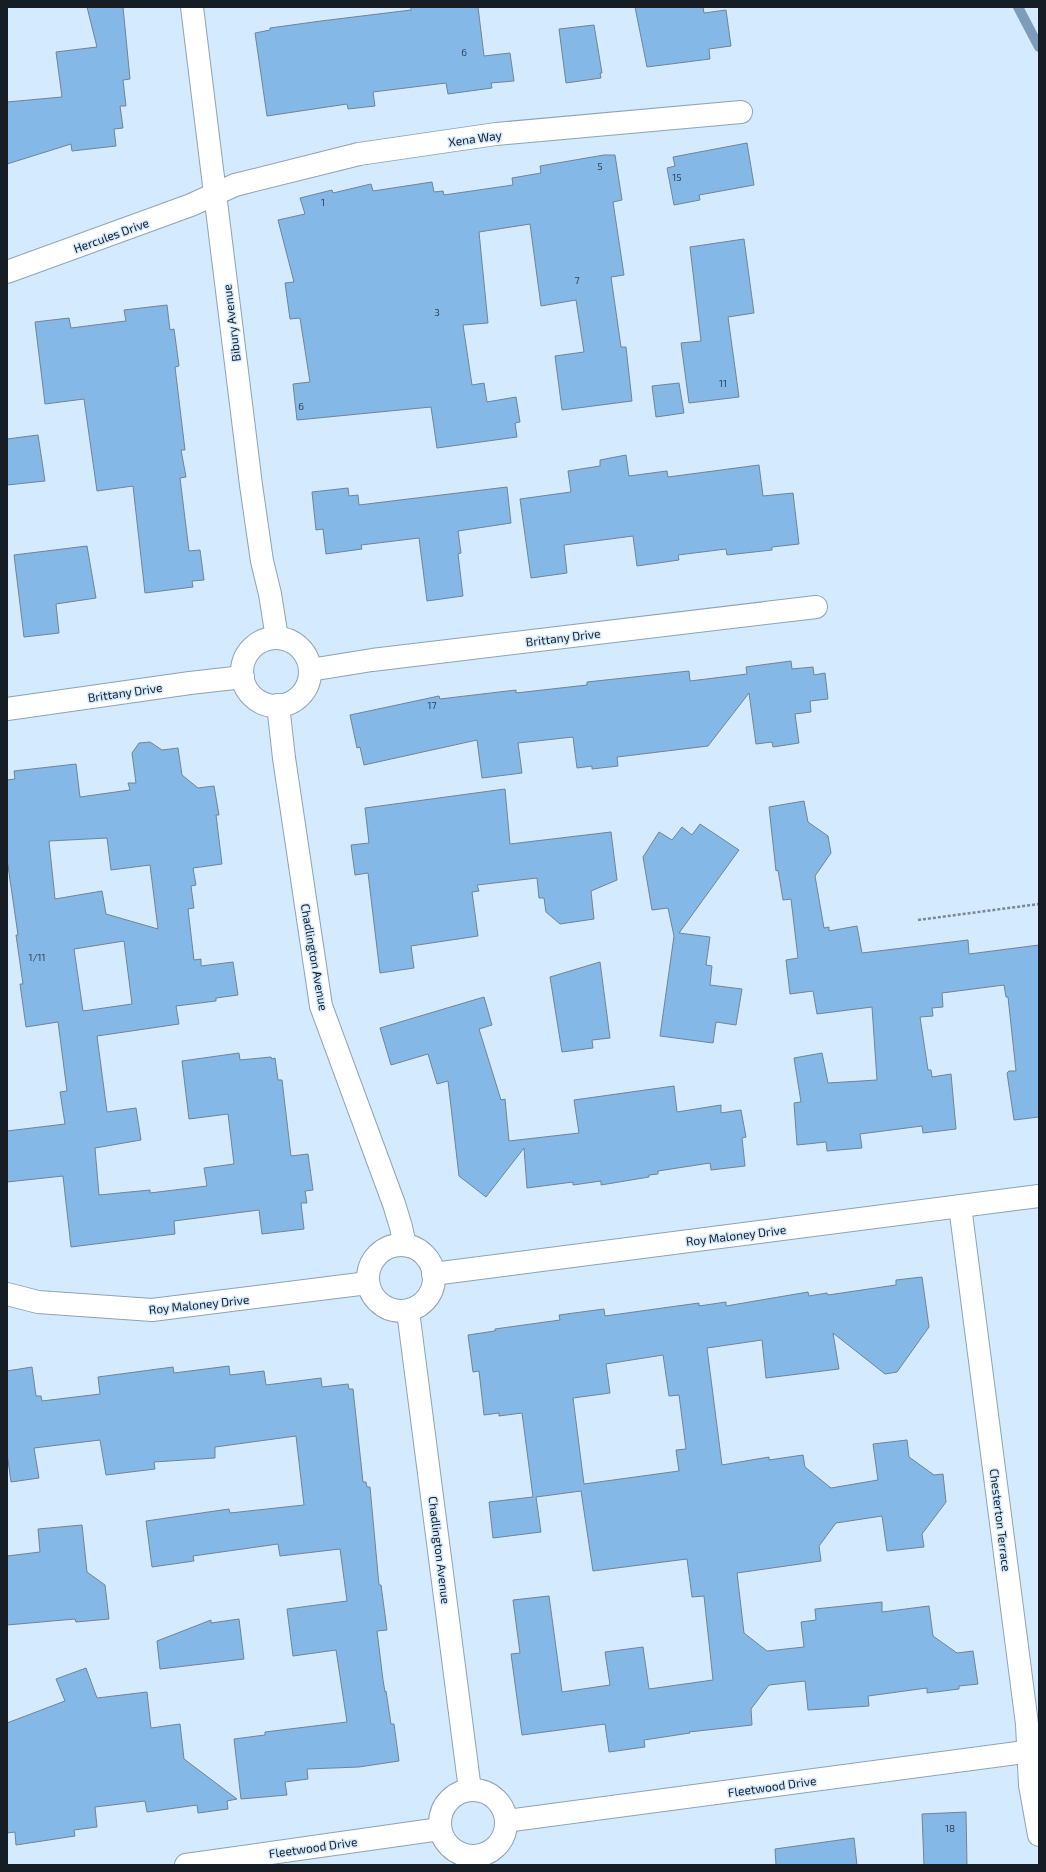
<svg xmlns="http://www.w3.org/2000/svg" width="1046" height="1872" viewBox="0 0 1046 1872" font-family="'Exo 2',sans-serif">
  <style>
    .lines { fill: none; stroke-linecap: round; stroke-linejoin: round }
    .stream { stroke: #7c9cb9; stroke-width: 10 }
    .building { fill: #84b8e7; stroke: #708496; fill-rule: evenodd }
    .street-casing { stroke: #8ea2b5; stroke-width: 24 }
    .path { stroke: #7a8998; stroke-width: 2.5; stroke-dasharray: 3 2; stroke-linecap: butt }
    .street { stroke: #fff; stroke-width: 22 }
    .labels { text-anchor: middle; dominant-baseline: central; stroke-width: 3; stroke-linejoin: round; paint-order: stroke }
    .number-label { font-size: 10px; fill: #324456 }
    .street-label { font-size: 12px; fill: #161d25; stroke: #d4eaff }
  </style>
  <rect width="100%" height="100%" fill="#d4eaff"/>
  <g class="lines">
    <polyline class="stream" points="1018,7 1039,47"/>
  </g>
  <g class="building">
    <polygon points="87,7 123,7 130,79 123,80 126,106 120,106 123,128 114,129 116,146 72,151 71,144 7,164 7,102 62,97 56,52 97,47"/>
    <polygon points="411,7 478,7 484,56 510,53 514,81 491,83 492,88 448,94 446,83 373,92 375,106 348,109 347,104 267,116 255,33 270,30 270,28 321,21 411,10"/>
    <polygon points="635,7 703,7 704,13 726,10 731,46 709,49 710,59 647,67"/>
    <polygon points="594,25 602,73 600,73 601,78 566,83 559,29"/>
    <polygon points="747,143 754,185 699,195 700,200 674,205 667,168 675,166 673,157"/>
    <polygon points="604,155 615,155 622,200 613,202 624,275 611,277 621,347 626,347 632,401 562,410 555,356 584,352 576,300 541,306 530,224 479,232 488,323 463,325 472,385 484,383 487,402 516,397 520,422 515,423 517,437 437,448 431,407 297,420 293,384 310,382 300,318 290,319 285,283 294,282 278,220 305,214 300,198 332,190 333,193 371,184 373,191 432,182 434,192 443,191 444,195 513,185 512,178 541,173 540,166"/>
    <polygon points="744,239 754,313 728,317 739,397 689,403 681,343 701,341 690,247"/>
    <polygon points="167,305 170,330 174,329 179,366 175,367 185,450 181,450 186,477 180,478 189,551 200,550 204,580 192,581 193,587 145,593 133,486 97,491 84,399 45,404 35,322 69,318 71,328 126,321 124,310"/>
    <polygon points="679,383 684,413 656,417 652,386"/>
    <polygon points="38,435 45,481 7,485 7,439"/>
    <polygon points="626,455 629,476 667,471 668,477 759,465 763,496 793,493 799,544 772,547 772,550 727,555 726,549 678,555 679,560 637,566 633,536 564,545 567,573 531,578 520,499 571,492 568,471 600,466 600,460"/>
    <polygon points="507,487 511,523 458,531 461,553 458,554 463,596 427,601 419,538 361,545 362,549 326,554 323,529 316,530 312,492 348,488 349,496 358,495 359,505"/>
    <polygon points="87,546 96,598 56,604 59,633 24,637 14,555"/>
    <polygon points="791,661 792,669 813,667 814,675 825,673 828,699 810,701 811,712 795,714 799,743 773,747 772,742 756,744 749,693 708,746 617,757 618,766 592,769 592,766 577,768 573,737 518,743 522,773 482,778 477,740 364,765 360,747 357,748 350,715 439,696 440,699 516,690 516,693 587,685 587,682 689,671 690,681 747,674 746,667"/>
    <path d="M150,742L162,750L178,748L182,775L198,788L214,786L219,815H216L222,864L193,868L196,885L191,886L194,908L188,909L194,960L201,959V966L233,962L238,995L216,998V1001L176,1006L179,1024L97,1036L107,1112L136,1108L141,1140L95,1148L99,1195L150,1190V1193L207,1186L204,1168L234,1164L228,1114L189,1119L182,1061L239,1053L240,1060L271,1057L272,1059L275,1058L278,1080H282L291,1156L308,1154L313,1190L305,1191L307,1203H301L304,1229L262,1234L259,1210L174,1221L175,1234L71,1247L63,1176L7,1182V1131L65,1124L60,1092L67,1091L58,1022L26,1027L20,984H23L16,935H18L7,859V780L15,779L14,771L76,764L80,797L130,790L128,783H136L132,753L139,743ZM107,838L111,870L150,865L158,929L106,914L102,891L55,899L49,841ZM124,941L132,1004L83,1011L74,949Z"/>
    <polygon points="505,789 510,844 611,832 617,880 591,891 594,919 560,924 546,912 544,898 539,898 537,878 477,885 479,891 472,892 478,936 411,946 414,968 380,973 368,873 355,875 351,845 369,843 365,808"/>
    <polygon points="804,801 808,822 828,836 831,853 815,876 824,928 829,927 829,931 857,926 862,953 968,940 969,954 1039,945 1039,1117 1014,1120 1007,1073 1009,1071 1016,1071 1008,997 1006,997 1004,985 942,993 943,1007 932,1008 933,1016 920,1017 928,1070 931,1070 932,1077 951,1074 956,1129 923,1133 922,1126 860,1134 862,1148 827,1151 826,1142 797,1145 794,1103 801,1102 794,1058 822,1053 828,1083 877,1080 872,1007 817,1014 813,991 790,994 786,960 798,958 791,899 783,900 778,870 776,871 769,807"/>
    <polygon points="700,824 739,850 679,933 710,937 706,965 712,966 710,985 742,989 736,1025 716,1022 713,1043 660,1036 674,936 668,908 652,910 643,857 659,832 672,840 682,827 692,835"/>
    <polygon points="600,962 610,1038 592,1040 593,1048 562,1052 550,977"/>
    <polygon points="484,997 492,1025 479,1029 501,1100 505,1099 509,1141 579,1133 574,1100 674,1086 677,1112 721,1105 721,1113 741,1110 746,1137 742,1138 745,1166 711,1170 710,1163 658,1171 658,1174 649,1175 649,1177 601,1185 601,1181 573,1185 573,1182 527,1188 524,1148 486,1197 459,1176 448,1081 437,1084 428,1054 391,1065 380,1028"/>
    <path d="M922,1277L929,1327L897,1372L885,1374L833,1333L839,1369L766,1378L762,1340L707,1348L722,1465L769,1457V1460L803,1455L805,1467L831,1488L878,1480L873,1444L907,1440L909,1457L934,1475L943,1474L946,1502L922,1534L924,1547L887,1551L882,1516L836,1523L819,1546L821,1561L737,1573L744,1633L767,1651L804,1647L801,1622L816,1620L815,1609L882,1602V1612L929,1606L933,1636L957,1653L973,1651L978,1684L959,1686V1689L927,1693V1688L868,1696L869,1706L808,1710L805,1681L769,1685L751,1709L752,1725L689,1732L690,1733L644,1740L645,1747L609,1752L605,1724L522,1735L511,1654L520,1653L513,1600L549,1596L562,1692L610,1685L605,1652L643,1647L649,1689L713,1680L704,1596L692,1597L687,1559L593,1571L581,1491L536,1497L541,1532L493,1538L489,1502L533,1497L522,1413L499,1416V1413L484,1415L479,1371L473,1372L468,1335L495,1331V1329L560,1320L559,1315L604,1309L605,1316L699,1303V1306L726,1302V1306L808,1292L809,1296L827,1293L828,1295L896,1285V1280ZM663,1355L669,1396L679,1395L686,1449L676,1450L679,1471L584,1484L573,1398L610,1393L606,1364Z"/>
    <polygon points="229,1366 230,1375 264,1371 266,1385 321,1378 322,1387 348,1384 349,1389 353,1389 363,1482 366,1482 367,1487 370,1487 379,1585 381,1585 387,1630 377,1631 383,1680 385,1692 386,1691 391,1724 394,1724 399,1761 359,1767 307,1769 308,1779 285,1782 287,1795 241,1799 234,1739 265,1735 265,1732 347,1722 336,1650 293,1656 287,1609 347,1601 340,1549 280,1556 278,1544 193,1556 194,1561 152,1567 146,1521 229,1509 230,1513 304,1505 296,1436 215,1447 215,1458 154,1462 155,1469 106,1475 100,1440 34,1448 39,1478 11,1482 7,1453 7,1371 32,1367 36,1396 41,1396 42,1401 100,1394 98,1377 173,1367 174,1373"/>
    <polygon points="82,1525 87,1572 105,1585 109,1619 76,1622 75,1619 7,1625 7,1556 40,1552 38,1529"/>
    <polygon points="239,1619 244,1659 160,1669 157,1641 211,1620 211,1623"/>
    <polygon points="86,1668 97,1698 147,1692 151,1728 180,1724 184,1759 237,1799 227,1801 228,1809 198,1813 197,1805 147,1812 145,1801 95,1807 97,1827 74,1830 75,1836 16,1845 15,1832 7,1833 7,1723 65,1701 56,1679"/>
    <polygon points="966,1812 967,1865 924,1865 922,1814"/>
    <polygon points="854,1838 857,1865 776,1865 775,1849"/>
  </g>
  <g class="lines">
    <defs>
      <g id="street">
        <polyline points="192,7 251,485 262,561 270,594 277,638"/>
        <polyline points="7,272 191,205 235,185 359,154 496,134 741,112"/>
        <circle cx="276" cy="672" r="34"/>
        <polyline points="310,670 372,660 816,607"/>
        <polyline points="278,705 284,758 321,1006 394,1204 401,1227 405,1245"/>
        <polyline points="7,709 190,683 243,677"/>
        <polyline points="960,1206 1027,1724 1030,1785 1039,1835"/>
        <circle cx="401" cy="1278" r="33"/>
        <polyline points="433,1274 1039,1196"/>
        <polyline points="7,1294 38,1302 152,1310 368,1283"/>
        <polyline points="408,1311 470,1790"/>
        <circle cx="473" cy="1823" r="33"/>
        <polyline points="506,1821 1039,1750"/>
        <polyline points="186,1865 440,1829"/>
      </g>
    </defs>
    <use href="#street" class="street-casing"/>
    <polyline class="path" points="918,920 1039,904"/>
    <use href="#street" class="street"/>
  </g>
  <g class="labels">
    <g class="number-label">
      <text x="464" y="52">6</text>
      <text x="600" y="166">5</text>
      <text x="677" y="177">15</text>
      <text x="323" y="202">1</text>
      <text x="577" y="280">7</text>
      <text x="437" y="312">3</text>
      <text x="723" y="383">11</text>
      <text x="301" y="406">6</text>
      <text x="432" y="705">17</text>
      <text x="37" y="957">1/11</text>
      <text x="950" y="1828">18</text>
    </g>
    <g class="street-label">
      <text transform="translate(475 138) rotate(-8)">Xena Way</text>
      <text transform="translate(111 235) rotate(-20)">Hercules Drive</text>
      <text transform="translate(231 323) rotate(-97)">Bibury Avenue</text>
      <text transform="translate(563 637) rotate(-7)">Brittany Drive</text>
      <text transform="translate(125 692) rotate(-8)">Brittany Drive</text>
      <text transform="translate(315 957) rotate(80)">Chadlington Avenue</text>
      <text transform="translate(736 1235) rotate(-7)">Roy Maloney Drive</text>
      <text transform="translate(199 1304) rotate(-6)">Roy Maloney Drive</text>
      <text transform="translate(1001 1520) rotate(83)">Chesterton Terrace</text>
      <text transform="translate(440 1550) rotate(83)">Chadlington Avenue</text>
      <text transform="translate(772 1786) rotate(-8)">Fleetwood Drive</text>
      <text transform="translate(313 1847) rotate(-8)">Fleetwood Drive</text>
    </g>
  </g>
  <rect width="1046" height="1872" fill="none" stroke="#161d25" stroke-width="16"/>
</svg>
